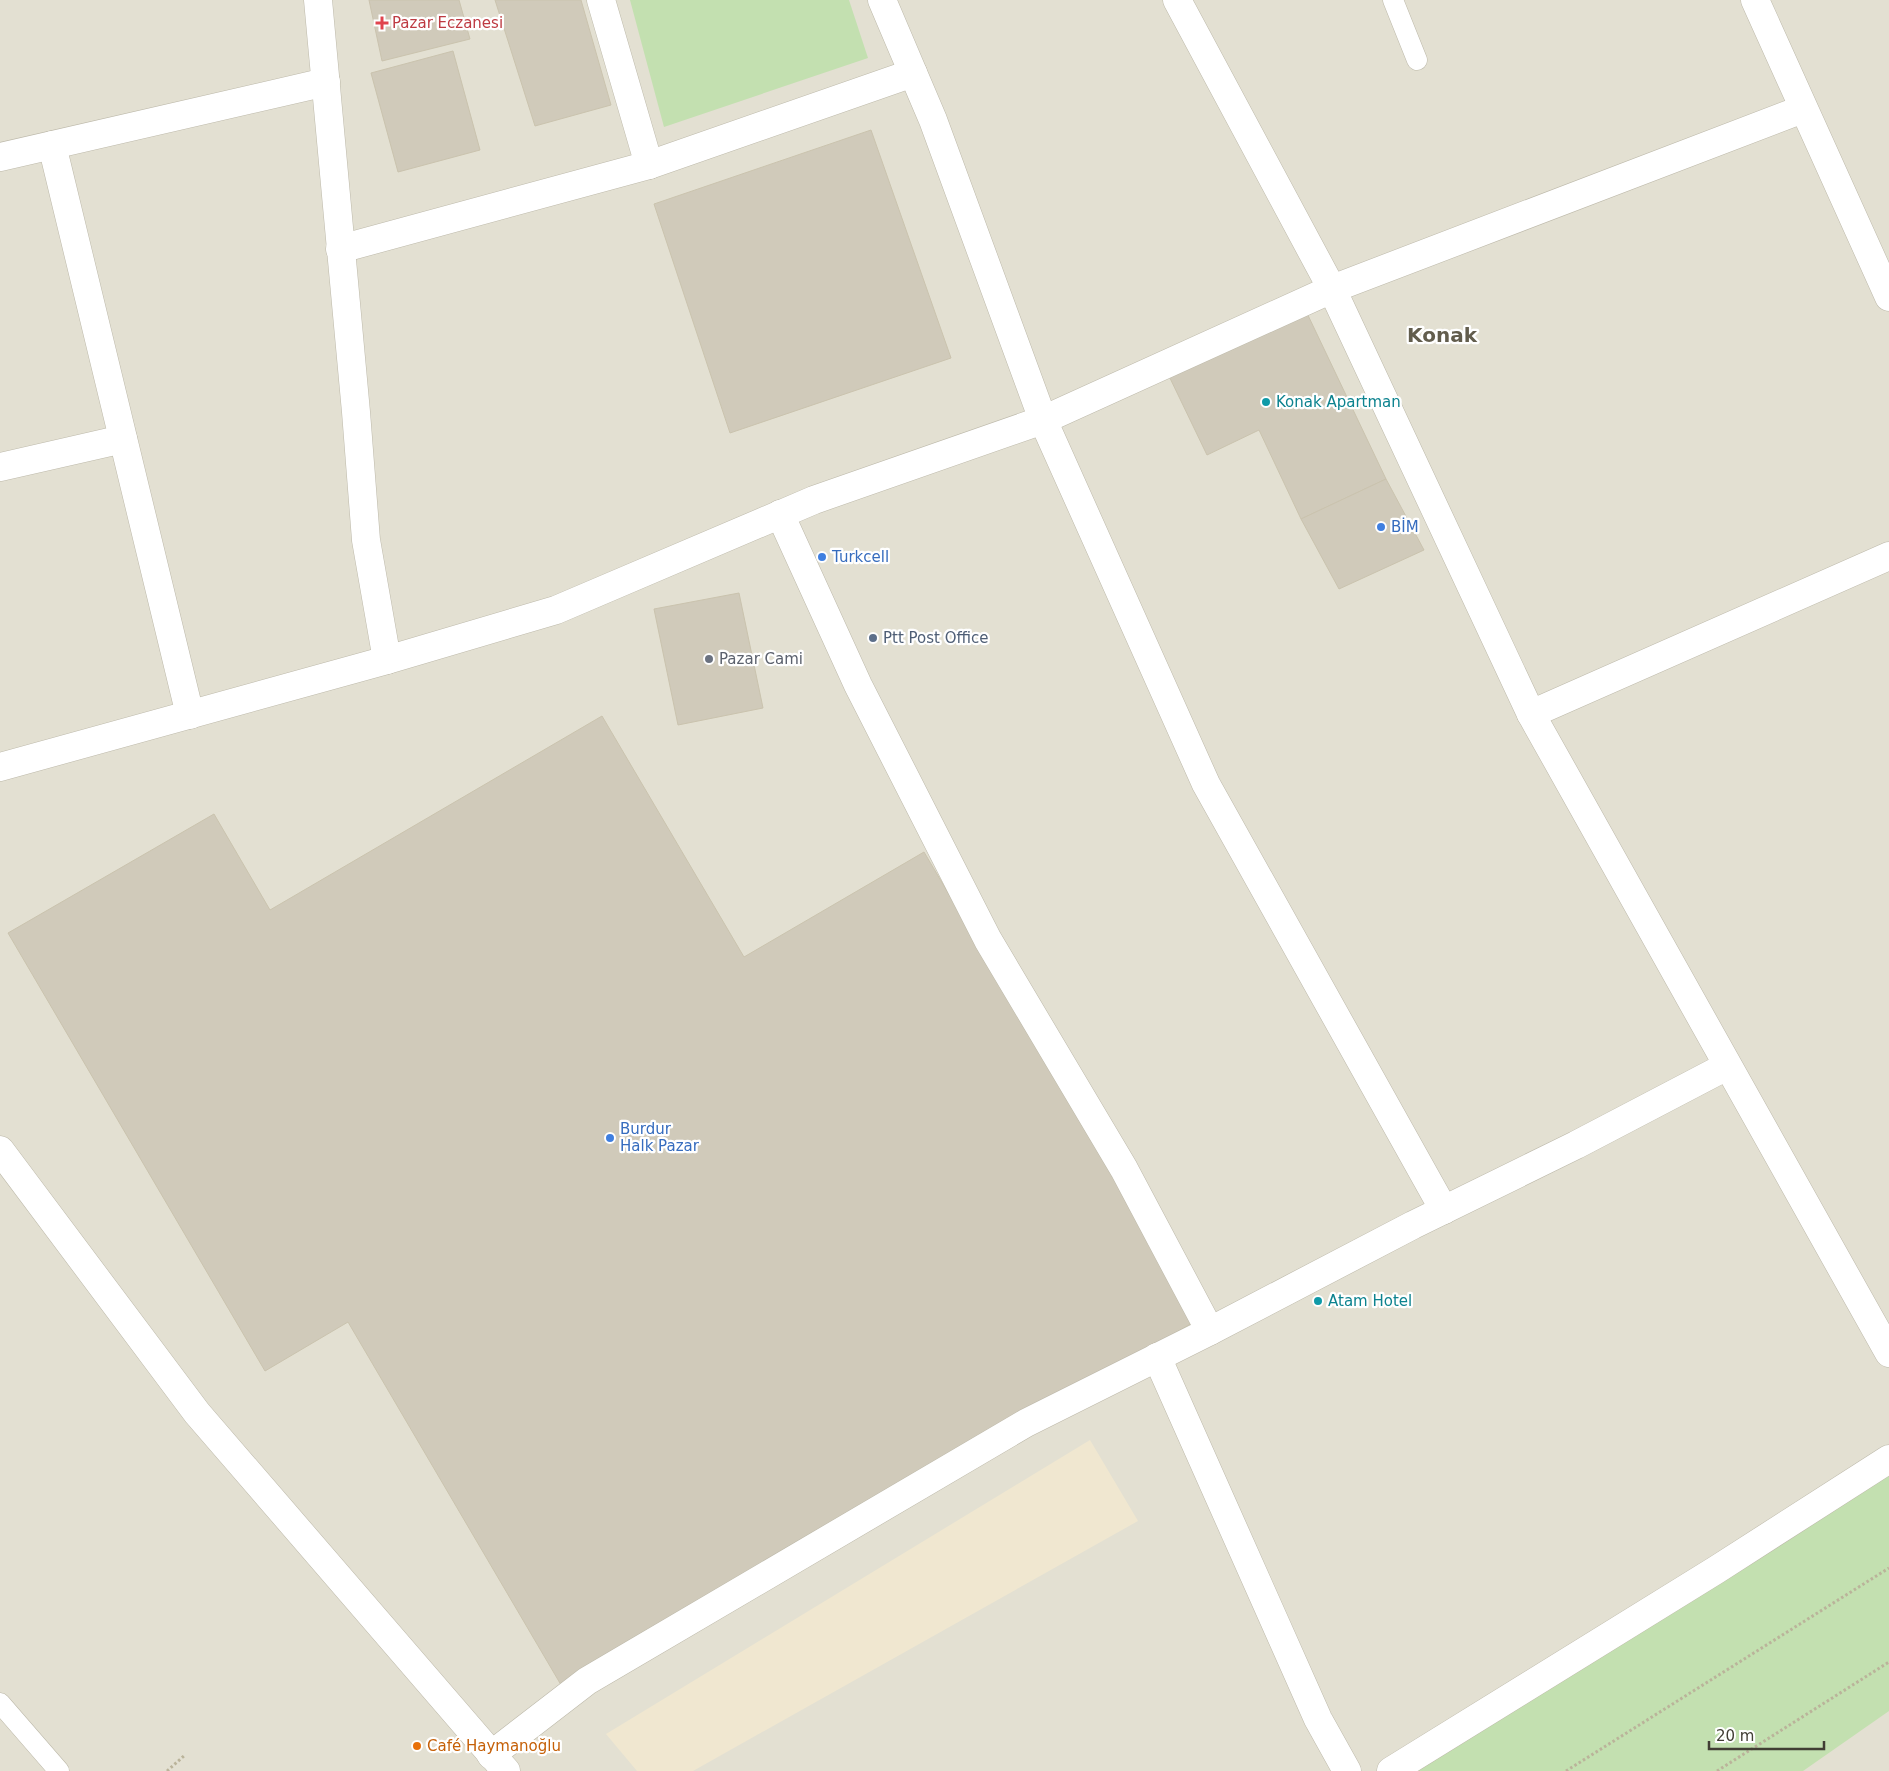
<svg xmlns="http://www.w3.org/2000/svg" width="1889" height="1771" viewBox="0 0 1889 1771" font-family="'DejaVu Sans',sans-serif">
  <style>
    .residential { fill: #e3e0d2 }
    .commercial { fill: #f0e7d0 }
    .green { fill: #c3e0b0 }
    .building { fill: #d0caba; stroke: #cac3ae }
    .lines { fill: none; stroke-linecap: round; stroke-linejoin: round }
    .service-casing { stroke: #bdb9aa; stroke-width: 21 }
    .minor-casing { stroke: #bdb9aa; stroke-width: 29 }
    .path { stroke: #bab39a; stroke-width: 3; stroke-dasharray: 2.5 2.5; stroke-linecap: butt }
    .service { stroke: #fff; stroke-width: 20 }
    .minor { stroke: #fff; stroke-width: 28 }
    .health-dot { fill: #e0444e; stroke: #fff; stroke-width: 2 }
    .culture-dot { fill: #0f9aa8; stroke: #fff; stroke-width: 2 }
    .shop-dot { fill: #3f7fe0; stroke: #fff; stroke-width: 2 }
    .service-dot { fill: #5c6f8a; stroke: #fff; stroke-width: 2 }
    .worship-dot { fill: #6b7280; stroke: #fff; stroke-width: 2 }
    .food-dot { fill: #e8710a; stroke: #fff; stroke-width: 2 }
    .labels { text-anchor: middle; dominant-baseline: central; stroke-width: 4.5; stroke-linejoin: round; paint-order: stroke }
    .health-label { font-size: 15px; fill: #be3a42; stroke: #fff; text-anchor: start }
    .culture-label { font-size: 15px; fill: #0d838f; stroke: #fff; text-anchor: start }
    .shop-label { font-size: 15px; fill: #366cbe; stroke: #fff; text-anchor: start }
    .service-label { font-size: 15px; fill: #4e5e75; stroke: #fff; text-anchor: start }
    .worship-label { font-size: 15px; fill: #5b616d; stroke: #fff; text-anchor: start }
    .food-label { font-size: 15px; fill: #c56008; stroke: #fff; text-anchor: start }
    .district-label { font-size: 20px; font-weight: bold; fill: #625d4d; stroke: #fff }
  </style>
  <rect width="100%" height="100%" fill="#efeee3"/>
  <rect class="residential" x="0" y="0" width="1889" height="1771"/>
  <polygon class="commercial" points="1090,1440 1138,1521 693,1771 637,1771 606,1734"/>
  <g class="green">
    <polygon points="630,0 849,0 868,58 664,127"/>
    <polygon points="1889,1472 1889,1711 1803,1771 1396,1771"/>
  </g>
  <g class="building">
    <polygon points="369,0 459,0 470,39 382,61"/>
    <polygon points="495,0 581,0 611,105 535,126"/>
    <polygon points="453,51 480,150 398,172 371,73"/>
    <polygon points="871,130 951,358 730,433 654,204"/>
    <polygon points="1305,309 1386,479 1301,519 1259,430 1207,455 1168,374"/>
    <polygon points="1386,479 1424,550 1339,589 1301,519"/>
    <polygon points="739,593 763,708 678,725 654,609"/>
    <polygon points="602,716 744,957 924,852 1199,1319 564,1690 348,1322 265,1371 8,933 214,814 270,910"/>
  </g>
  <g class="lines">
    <defs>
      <g id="service">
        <polyline points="1393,0 1417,60"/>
        <polyline points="0,1703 59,1771"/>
      </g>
      <g id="minor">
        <polyline points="318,0 356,412 366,540 387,660"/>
        <polyline points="601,0 649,165"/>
        <polyline points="882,0 933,120 1043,420 1206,784 1444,1210"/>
        <polyline points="1177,0 1332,289 1531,714 1889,1353"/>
        <polyline points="1755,0 1889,297"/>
        <polyline points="52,145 190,715"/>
        <polyline points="0,157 326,82"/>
        <polyline points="340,249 649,165 913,73"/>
        <polyline points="0,467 123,439"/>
        <polyline points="780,514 858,685 988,940 1124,1169 1210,1331"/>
        <polyline points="1531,714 1889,556"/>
        <polyline points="0,767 387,660 556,610 814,500 1043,420 1332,289 1803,109"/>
        <polyline points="0,1150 197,1413 506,1771"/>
        <polyline points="1157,1357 1318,1719 1347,1771"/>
        <polyline points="491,1755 587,1681 1026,1423 1210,1331 1413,1225 1576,1145 1727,1066"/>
        <polyline points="1391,1771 1716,1570 1889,1459"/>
      </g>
    </defs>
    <use href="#service" class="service-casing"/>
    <use href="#minor" class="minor-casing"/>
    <g class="path">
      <polyline points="167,1771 185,1755"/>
      <polyline points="1566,1771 1889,1568"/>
      <polyline points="1717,1771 1889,1662"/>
    </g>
    <use href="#service" class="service"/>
    <use href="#minor" class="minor"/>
  </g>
  <path class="health-dot" d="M379.5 15.5h5v5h5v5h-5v5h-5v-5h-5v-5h5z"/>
  <g class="culture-dot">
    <circle cx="1266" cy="402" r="5"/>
    <circle cx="1318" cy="1301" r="5"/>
  </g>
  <g class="shop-dot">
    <circle cx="1381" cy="527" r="5"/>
    <circle cx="822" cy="557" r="5"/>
    <circle cx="610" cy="1138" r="5"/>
  </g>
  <circle class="service-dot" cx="873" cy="638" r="5"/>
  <circle class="worship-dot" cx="709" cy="659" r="5"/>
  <circle class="food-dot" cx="417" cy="1746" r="5"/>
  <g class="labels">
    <g class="health-label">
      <text x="392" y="23">Pazar Eczanesi</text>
    </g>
    <g class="culture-label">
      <text x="1276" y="402">Konak Apartman</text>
      <text x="1328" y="1301">Atam Hotel</text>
    </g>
    <g class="shop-label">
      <text x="1391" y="527">BİM</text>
      <text x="832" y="557">Turkcell</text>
      <text x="620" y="1129">Burdur<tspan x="620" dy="17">Halk Pazar</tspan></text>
    </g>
    <g class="service-label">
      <text x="883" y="638">Ptt Post Office</text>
    </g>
    <g class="worship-label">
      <text x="719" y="659">Pazar Cami</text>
    </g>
    <g class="food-label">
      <text x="427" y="1746">Café Haymanoğlu</text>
    </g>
    <g class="district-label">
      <text x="1442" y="335">Konak</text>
    </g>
  </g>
  <path d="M1709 1741v8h115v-8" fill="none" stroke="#413e34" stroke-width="2.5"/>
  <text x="1716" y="1741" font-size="15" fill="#413e34" stroke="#ffffff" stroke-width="4" paint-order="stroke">20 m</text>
</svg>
